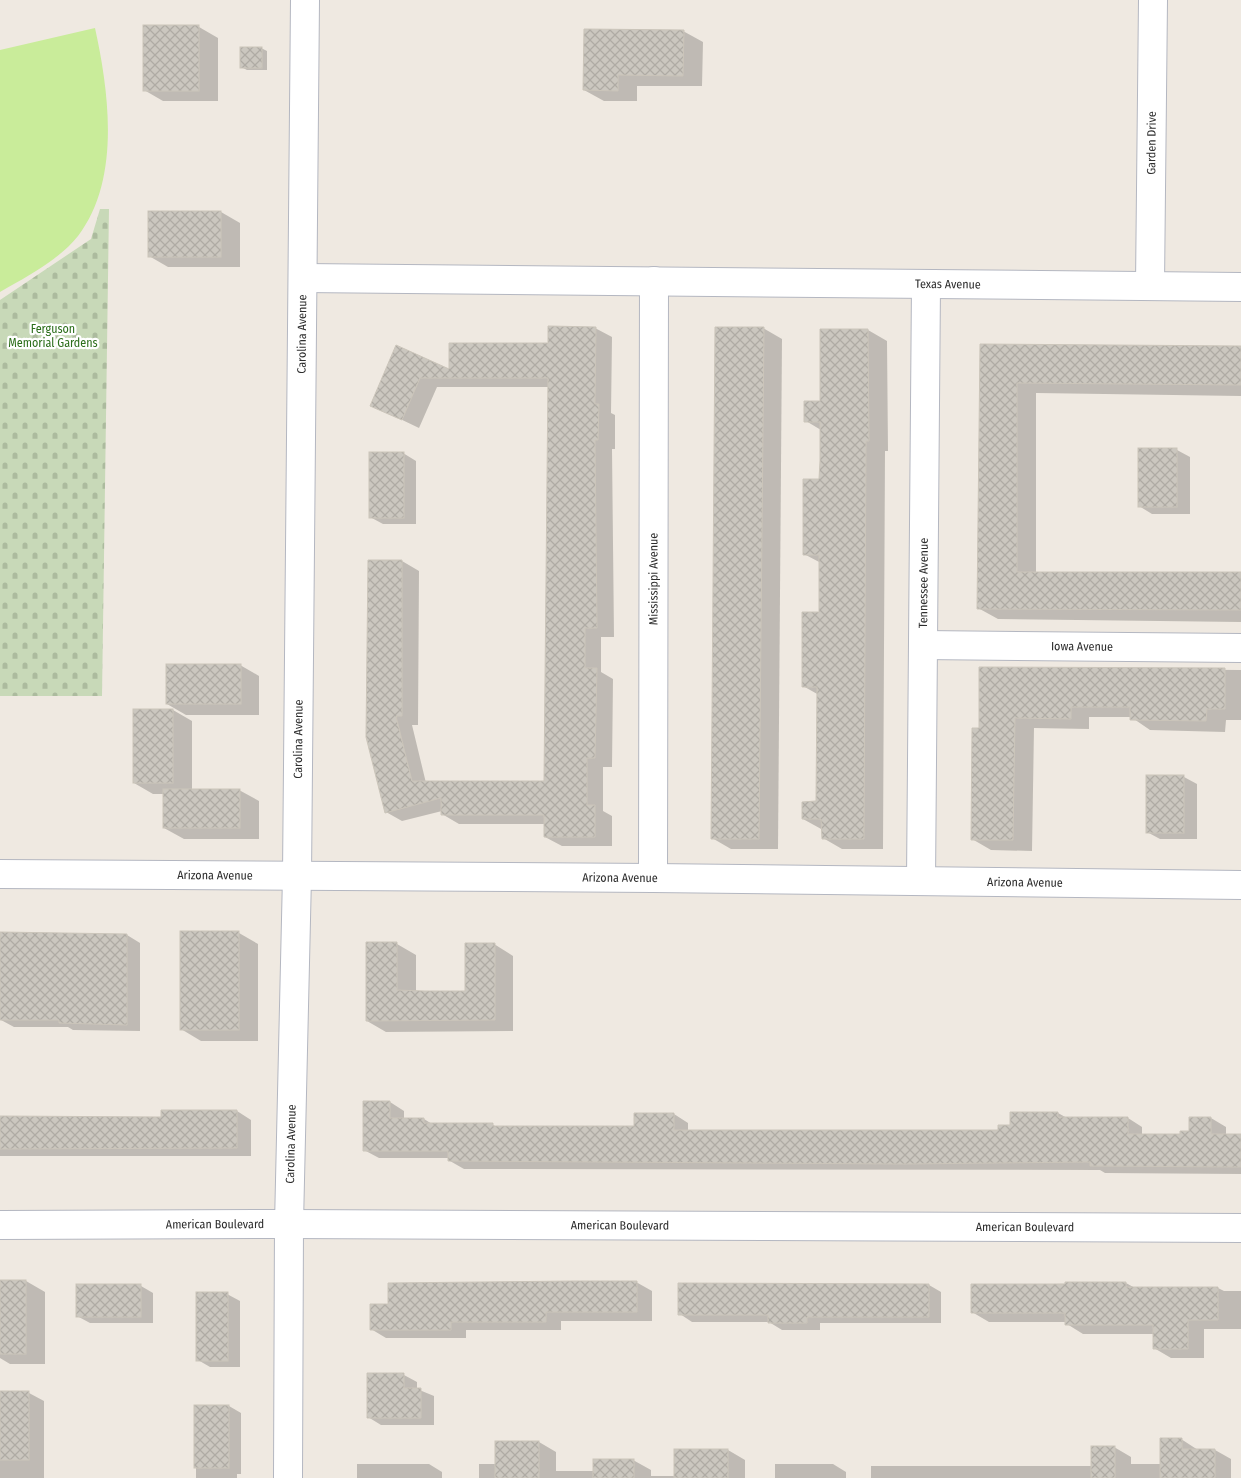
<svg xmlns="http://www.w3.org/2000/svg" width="1241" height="1478" viewBox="0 0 1241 1478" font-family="'Fira Sans Condensed',sans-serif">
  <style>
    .cemetery { fill: url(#cemetery-stones) }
    .pitch { fill: #c9ec9a }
    .shadow { fill: #0003 }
    .building { fill: url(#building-cross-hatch); stroke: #cbc5ba }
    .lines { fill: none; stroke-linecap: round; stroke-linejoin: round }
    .street-casing { stroke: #b4b7c1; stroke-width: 30 }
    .street { stroke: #fff; stroke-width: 28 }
    .labels { text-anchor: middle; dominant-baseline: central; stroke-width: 4.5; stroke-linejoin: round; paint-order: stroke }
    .street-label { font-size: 12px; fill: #2e2e2e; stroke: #fff }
    .park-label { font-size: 12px; fill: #2c6e1b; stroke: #fff }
  </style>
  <defs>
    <pattern id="cemetery-stones" width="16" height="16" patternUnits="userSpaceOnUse" patternTransform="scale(1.25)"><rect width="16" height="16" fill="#c8d9b8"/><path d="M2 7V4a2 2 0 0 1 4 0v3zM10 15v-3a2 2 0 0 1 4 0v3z" fill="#acbb9e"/></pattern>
    <pattern id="building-cross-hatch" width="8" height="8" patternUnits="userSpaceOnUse" patternTransform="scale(1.25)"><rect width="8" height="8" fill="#cbc7bf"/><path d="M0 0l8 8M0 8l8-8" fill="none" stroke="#afaba4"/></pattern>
  </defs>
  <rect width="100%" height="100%" fill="#efe9e1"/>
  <polygon class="cemetery" points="100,209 109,209 102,696 0,696 0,300 91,239"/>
  <path class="pitch" d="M95,28C109,92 121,180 78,236C59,260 26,277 0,292V50Z"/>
  <g class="shadow">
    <polygon points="199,27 218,38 218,101 163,101 144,90"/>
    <polygon points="683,31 703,42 702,86 637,86 637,101 604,101 584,90"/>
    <polygon points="261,48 267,51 267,70 247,70 241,67"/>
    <polygon points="221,212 240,223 240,267 168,267 149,256"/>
    <polygon points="595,328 612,337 611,413 615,415 615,449 612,449 614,637 601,637 601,672 613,679 612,767 603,767 603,811 612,816 612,846 562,846 545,837 545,824 459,824 442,814 442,811 402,821 386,812 369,561 402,561 419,571 418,725 412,725 426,783 545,783 549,387 437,387 419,428 371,405 397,347 450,371 549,345"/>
    <polygon points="763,328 782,339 778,849 731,849 712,838"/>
    <polygon points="868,330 887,341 888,451 885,451 883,849 842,849 823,838 823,830 803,819 817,802 819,695 803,686 820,614 821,563 804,554 820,480 821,430 806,421 821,402"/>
    <polygon points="981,346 1241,349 1241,396 1036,393 1036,573 1241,574 1241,622 998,619 978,608"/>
    <polygon points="1177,450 1190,457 1190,514 1152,514 1139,506"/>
    <polygon points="403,453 416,461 416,524 383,524 370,517"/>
    <polygon points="240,665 259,676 259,715 186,715 167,704"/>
    <polygon points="980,668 1241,670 1241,720 1226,720 1225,732 1150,730 1131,717 1089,717 1089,729 1034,728 1032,851 991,850 972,839 980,729"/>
    <polygon points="173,710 192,721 192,790 239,790 259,801 259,839 184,839 164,828 164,794 153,794 134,783"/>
    <polygon points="1147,777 1184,777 1197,784 1197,839 1160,839 1147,832"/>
    <polygon points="239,933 258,944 258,1041 201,1041 181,1029"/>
    <polygon points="1,934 127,935 140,943 140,1031 73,1030 68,1027 14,1027 1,1020"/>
    <polygon points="397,944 416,955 416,992 466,992 494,944 513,956 513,1031 386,1032 367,1021"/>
    <polygon points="390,1102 404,1111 404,1119 424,1119 432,1124 492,1124 498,1128 635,1128 674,1114 688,1123 688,1131 999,1131 1058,1113 1067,1118 1128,1118 1142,1127 1142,1136 1181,1136 1211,1118 1226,1127 1226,1135 1241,1135 1241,1174 1105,1173 1100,1170 464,1169 450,1161 450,1158 379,1158 364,1150"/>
    <polygon points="237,1111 251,1120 251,1156 0,1156 0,1117 162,1118"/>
    <polygon points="0,1281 26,1281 45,1292 45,1364 10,1364 0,1358"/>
    <polygon points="636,1282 652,1291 652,1321 561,1321 561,1330 466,1330 466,1338 386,1338 371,1329 389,1305"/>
    <polygon points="1126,1283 1135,1288 1218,1288 1224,1291 1241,1291 1241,1329 1204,1329 1204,1358 1171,1358 1154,1348 1154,1334 1083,1334 1067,1324 1067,1322 989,1322 972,1312 972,1285"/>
    <polygon points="929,1285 941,1292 941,1323 820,1323 820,1330 782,1330 769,1322 692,1322 680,1314"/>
    <polygon points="141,1286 153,1293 153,1323 90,1323 77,1316"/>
    <polygon points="227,1294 240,1301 240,1367 210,1367 198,1360"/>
    <polygon points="368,1375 404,1375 417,1382 417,1389 434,1396 434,1425 381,1425 368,1417"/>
    <polygon points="0,1393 29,1393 44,1401 44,1478 0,1478"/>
    <polygon points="196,1406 229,1406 241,1413 241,1474 237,1474 237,1478 196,1478"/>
    <polygon points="1181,1439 1198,1450 1215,1450 1231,1459 1231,1478 871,1478 871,1466 1093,1466 1114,1447 1131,1457 1131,1464 1161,1464"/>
    <polygon points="539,1442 556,1452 556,1471 594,1471 633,1460 651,1470 651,1476 675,1476 728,1450 745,1460 745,1478 479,1478 479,1464 496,1464"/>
    <polygon points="357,1464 429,1464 442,1472 442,1478 357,1478"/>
    <polygon points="775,1464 833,1464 846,1472 846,1478 775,1478"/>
  </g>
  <g class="building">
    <rect x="143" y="25" width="56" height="66"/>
    <polygon points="584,29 684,30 683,76 618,75 618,91 583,90"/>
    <rect x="240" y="47" width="22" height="21"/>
    <rect x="148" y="211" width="73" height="46"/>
    <polygon points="548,326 596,327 595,404 599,404 598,440 595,440 597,628 585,628 585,668 597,668 595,758 587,758 587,805 595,805 595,837 544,837 544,815 441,815 441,798 385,813 366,737 368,560 402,560 402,716 396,716 412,781 544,781 548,378 420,378 402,420 370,406 396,345 449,369 449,343 548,343"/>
    <polygon points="715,327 764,327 759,839 711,839"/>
    <polygon points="820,329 868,329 869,441 866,441 864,839 822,839 821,819 802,819 802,802 816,801 817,687 802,687 802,612 819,612 819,555 803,555 803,479 819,479 820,461 820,422 804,422 804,401 820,401"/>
    <polygon points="980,344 1241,346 1241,385 1017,383 1017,572 1241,572 1241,610 977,609"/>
    <rect x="1138" y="448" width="39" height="59"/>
    <rect x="369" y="452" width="35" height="66"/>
    <rect x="166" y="664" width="75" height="40"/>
    <polygon points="979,667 1225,668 1225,709 1207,709 1206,721 1130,720 1130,707 1071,707 1071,719 1015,718 1013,840 971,840 972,728 979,728"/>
    <rect x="133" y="709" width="40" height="74"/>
    <rect x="1146" y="775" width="38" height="58"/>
    <rect x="163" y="789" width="77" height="39"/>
    <rect x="180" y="931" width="59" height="99"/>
    <polygon points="0,932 127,934 127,1025 59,1023 59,1020 0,1020"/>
    <polygon points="366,942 397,942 397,990 424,991 465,991 465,943 495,943 495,1020 366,1021"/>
    <polygon points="363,1101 390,1101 390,1118 424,1118 424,1123 493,1123 493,1126 634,1126 634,1113 674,1113 674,1130 998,1130 998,1125 1010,1125 1010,1112 1058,1112 1058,1117 1128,1117 1128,1134 1180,1134 1180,1131 1189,1131 1189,1117 1211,1117 1211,1134 1241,1134 1241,1167 1090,1166 1090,1162 903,1164 448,1161 448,1151 363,1151"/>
    <polygon points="161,1110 237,1110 237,1148 0,1149 0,1116 161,1117"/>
    <rect x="0" y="1280" width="26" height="74"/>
    <polygon points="575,1281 637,1281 637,1312 546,1312 546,1322 451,1322 451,1330 370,1330 370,1304 388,1304 388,1283"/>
    <polygon points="1065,1282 1126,1282 1126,1287 1218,1287 1218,1320 1188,1320 1188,1349 1153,1349 1153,1325 1065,1325 1065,1313 971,1313 971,1284 1065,1284"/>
    <polygon points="678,1283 929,1284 929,1317 807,1317 807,1323 768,1323 768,1315 678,1315"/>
    <rect x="76" y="1284" width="65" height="33"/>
    <rect x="196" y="1292" width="32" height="69"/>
    <polygon points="367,1373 404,1373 404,1388 421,1388 421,1418 367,1418"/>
    <rect x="0" y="1391" width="29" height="69"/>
    <rect x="194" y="1405" width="35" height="63"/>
    <polygon points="1160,1438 1182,1438 1182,1449 1215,1449 1215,1478 1160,1478"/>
    <rect x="495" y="1441" width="44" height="37"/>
    <rect x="1091" y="1446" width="24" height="32"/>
    <rect x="674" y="1449" width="54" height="29"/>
    <rect x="593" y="1459" width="41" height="19"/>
  </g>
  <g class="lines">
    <defs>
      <g id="street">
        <path id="s1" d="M303,278L1241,287"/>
        <path id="s2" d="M1150,285L1153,0"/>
        <path id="s3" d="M923,645L1241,648"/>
        <path id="s4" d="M0,874L653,878L1241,885"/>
        <path id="s5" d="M653,878L654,281"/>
        <path id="s6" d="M921,881L926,285"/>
        <path id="s7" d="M0,1225L289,1224L1241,1228"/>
        <path id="s8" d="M288,1478L289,1224L297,876L305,0"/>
      </g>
    </defs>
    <use href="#street" class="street-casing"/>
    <use href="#street" class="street"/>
  </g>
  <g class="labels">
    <g class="street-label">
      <text stroke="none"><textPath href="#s2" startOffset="142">Garden Drive</textPath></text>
      <text stroke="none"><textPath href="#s1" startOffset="645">Texas Avenue</textPath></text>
      <text stroke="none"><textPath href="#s8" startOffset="1144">Carolina Avenue</textPath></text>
      <text stroke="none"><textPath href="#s5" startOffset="299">Mississippi Avenue</textPath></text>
      <text stroke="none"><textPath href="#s6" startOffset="298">Tennessee Avenue</textPath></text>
      <text stroke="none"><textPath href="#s3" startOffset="159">Iowa Avenue</textPath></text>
      <text stroke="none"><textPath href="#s8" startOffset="739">Carolina Avenue</textPath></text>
      <text stroke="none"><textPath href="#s4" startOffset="215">Arizona Avenue</textPath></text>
      <text stroke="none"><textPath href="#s4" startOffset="620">Arizona Avenue</textPath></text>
      <text stroke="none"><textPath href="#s4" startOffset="1025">Arizona Avenue</textPath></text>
      <text stroke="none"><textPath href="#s8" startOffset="334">Carolina Avenue</textPath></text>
      <text stroke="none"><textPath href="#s7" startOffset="215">American Boulevard</textPath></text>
      <text stroke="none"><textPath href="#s7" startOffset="620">American Boulevard</textPath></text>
      <text stroke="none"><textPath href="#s7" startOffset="1025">American Boulevard</textPath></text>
    </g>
    <g class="park-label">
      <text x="53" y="329">Ferguson<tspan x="53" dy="14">Memorial Gardens</tspan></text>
    </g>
  </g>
</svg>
